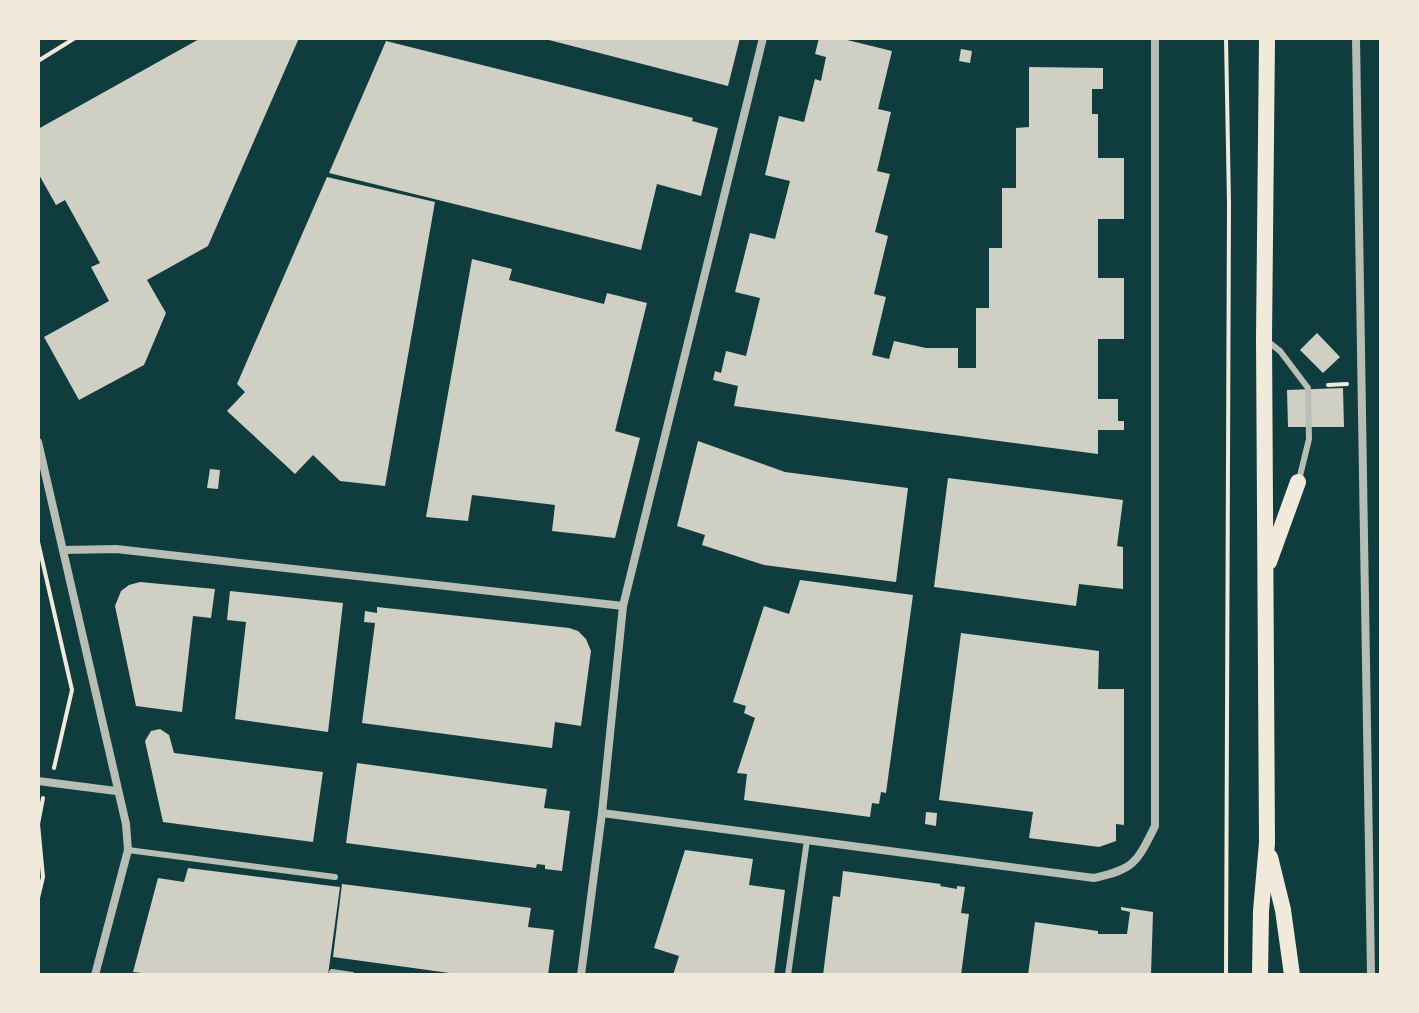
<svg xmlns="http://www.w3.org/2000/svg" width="1419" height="1013" viewBox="0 0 1419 1013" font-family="'Public Sans',sans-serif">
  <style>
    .building { fill: #cfcfc3 }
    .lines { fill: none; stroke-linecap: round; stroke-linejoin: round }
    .path { stroke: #f1e9da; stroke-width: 4 }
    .service { stroke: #b8beb3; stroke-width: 6 }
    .minor { stroke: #b8beb3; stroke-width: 8 }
    .secondary { stroke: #f1e9da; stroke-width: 16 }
  </style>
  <rect width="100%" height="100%" fill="#0f3d3e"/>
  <g class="building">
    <polygon points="201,38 299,38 208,246 147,280 166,313 144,365 79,400 44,337 109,301 91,267 100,263 65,200 56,205 38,173 38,129"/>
    <polygon points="541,38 740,38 728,86"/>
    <polygon points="819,38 839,38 892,51 878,109 891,112 877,171 890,174 875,232 888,236 874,294 886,297 872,355 889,359 894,341 926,348 958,348 958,368 976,368 976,308 989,308 989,248 1002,248 1002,188 1016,188 1016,128 1029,127 1029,67 1103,68 1103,89 1092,89 1092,114 1098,114 1098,158 1124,158 1124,219 1098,219 1098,278 1124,278 1124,339 1098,339 1098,399 1118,399 1118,421 1124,421 1124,430 1098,430 1098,454 734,406 738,386 713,380 715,371 721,373 726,351 746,356 760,298 735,292 750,233 775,239 790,181 765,175 779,116 804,122 815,79 821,81 826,57 815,54"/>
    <polygon points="386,41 693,118 692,121 718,128 701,196 657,184 641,250 329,173"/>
    <polygon points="961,49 972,51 970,63 959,61"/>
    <polygon points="327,177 435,202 385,486 340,481 313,455 295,474 227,411 245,392 237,384"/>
    <polygon points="472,259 512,269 509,280 604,304 607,293 647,303 615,431 640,438 615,538 552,531 555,505 472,495 468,521 426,517"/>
    <polygon points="1317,333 1340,357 1323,373 1300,350"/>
    <polygon points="1343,388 1344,427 1288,427 1287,390"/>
    <polygon points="698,441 785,472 908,488 896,582 764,565 702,545 705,535 677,526"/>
    <polygon points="210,469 220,470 218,489 207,488"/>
    <polygon points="948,478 1123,500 1117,546 1123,547 1123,589 1079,584 1076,606 934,587"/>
    <polygon points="800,580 913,595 886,793 881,792 879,804 872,803 870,817 744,800 747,774 737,773 755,718 744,713 746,706 733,702 764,606 789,614"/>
    <polygon points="140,582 215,589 211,618 193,616 182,712 136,706 115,606 121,591 129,585"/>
    <polygon points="230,591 343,603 328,732 235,719 246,622 227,620"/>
    <polygon points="377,607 569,628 578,631 586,639 591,651 581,726 555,722 552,748 362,723 375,623 364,622 365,611 377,613"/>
    <polygon points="961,633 1099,651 1098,689 1124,689 1124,825 1116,824 1116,841 1099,847 1029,838 1033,812 939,800"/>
    <polygon points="160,729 169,735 174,753 323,772 313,842 163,822 145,741 151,731"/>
    <polygon points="357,763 547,789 544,808 570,811 562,871 545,869 545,865 537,864 536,868 346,843"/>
    <polygon points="926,812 937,813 936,826 925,824"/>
    <polygon points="685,850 753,859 749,885 785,890 774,975 673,975 679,956 654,948"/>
    <polygon points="188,868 340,887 328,975 158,975 133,972 158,878 184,882"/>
    <polygon points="843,871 941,884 940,886 957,889 957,886 965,887 961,913 969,914 961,975 823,975 833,896 840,897"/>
    <polygon points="342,884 531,908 528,927 554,930 548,975 464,975 333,957"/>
    <polygon points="1121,907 1153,912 1151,975 1028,975 1035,922 1098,931 1098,934 1127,934 1130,912 1121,910"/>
  </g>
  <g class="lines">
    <g class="path">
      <polyline points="1226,38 1229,204 1226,975"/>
      <polyline points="38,61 75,38"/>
      <polyline points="1328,385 1347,384"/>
      <polyline points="38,542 72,690 54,768"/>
      <polyline points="38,898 43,877 38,824 43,798"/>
    </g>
    <g class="service">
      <polyline points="1267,341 1280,351 1308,388 1309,439 1299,480"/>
      <polyline points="128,850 335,877"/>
      <polyline points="332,972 352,975"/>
      <polyline points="788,975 807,840"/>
    </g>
    <g class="minor">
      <polyline points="1356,38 1371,975"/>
      <polyline points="38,442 126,824 128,850 95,975"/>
      <polyline points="64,550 116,549 623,606"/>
      <polyline points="38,781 116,791"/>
      <path d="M602,813L1094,878C1135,869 1137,862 1155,826V38"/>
      <polyline points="581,975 602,813 623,606 763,38"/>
    </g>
    <g class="secondary">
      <polyline points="1269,562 1298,482"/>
      <polyline points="1270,857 1283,910 1292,975"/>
      <polyline points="1260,975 1261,911 1267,843 1264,338 1267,38"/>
    </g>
  </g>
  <rect width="1419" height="1013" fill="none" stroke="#f1e9da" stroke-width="80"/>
</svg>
